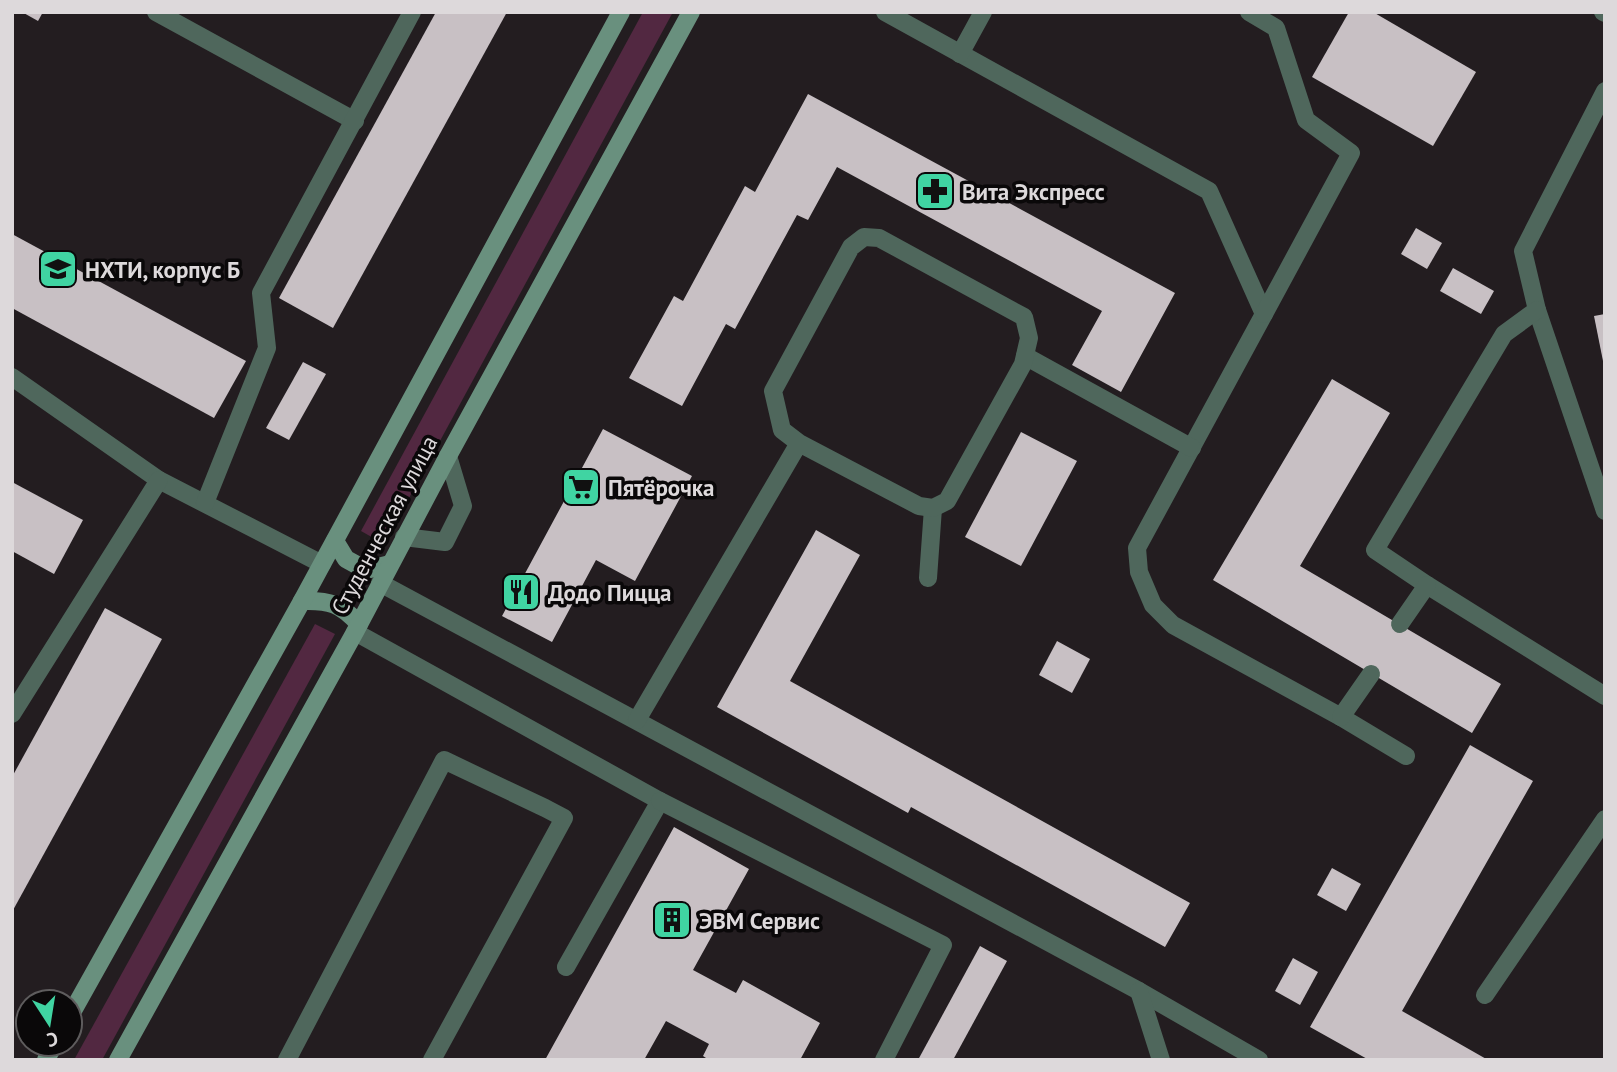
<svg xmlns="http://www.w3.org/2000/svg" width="1617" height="1072" viewBox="0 0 1617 1072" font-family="'PT Sans',sans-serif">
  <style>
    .green { fill: #522841 }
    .building { fill: #c8c0c4 }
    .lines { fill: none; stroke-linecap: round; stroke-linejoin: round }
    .service { stroke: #4f675c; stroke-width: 18 }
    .secondary { stroke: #69907e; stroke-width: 18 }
    .labels { text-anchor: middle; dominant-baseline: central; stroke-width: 7; stroke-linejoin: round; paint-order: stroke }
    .poi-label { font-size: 23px; font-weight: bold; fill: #ddd9db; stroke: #0a0809; text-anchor: start }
    .street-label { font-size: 23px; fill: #ddd9db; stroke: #0a0809 }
  </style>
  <rect width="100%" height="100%" fill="#231d20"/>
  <g class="green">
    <polygon points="643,12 673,12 384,544 361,531"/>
    <polygon points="315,624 335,634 102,1060 74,1060"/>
  </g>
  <g class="building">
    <polygon points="22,12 43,12 38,21"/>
    <polygon points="436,12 507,12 333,328 279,298"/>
    <polygon points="1349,12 1373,12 1476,72 1433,146 1312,77"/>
    <polygon points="808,94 1175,293 1121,392 1072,365 1102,311 837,167 808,220 797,215 735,329 726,324 682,406 629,378 674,296 683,301 745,186 755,192"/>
    <polygon points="1416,228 1442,243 1427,269 1401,254"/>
    <polygon points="12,234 246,361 214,418 12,308"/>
    <polygon points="1453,268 1494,291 1481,314 1440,291"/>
    <polygon points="1605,314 1605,366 1604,366 1594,316"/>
    <polygon points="303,362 326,374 289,440 266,428"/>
    <polygon points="1332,379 1390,413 1300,566 1501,684 1472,733 1213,580"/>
    <polygon points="603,429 692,476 635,581 596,560 552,642 502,616"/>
    <polygon points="1021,432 1077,461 1021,566 965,537"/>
    <polygon points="12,482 83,520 54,574 12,551"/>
    <polygon points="816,530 860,555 790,681 1190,903 1165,947 911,807 908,813 717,707"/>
    <polygon points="105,608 162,639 12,912 12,777"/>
    <polygon points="1057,641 1090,659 1072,693 1039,675"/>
    <polygon points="1470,745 1533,781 1402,1011 1488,1060 1369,1060 1310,1027"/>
    <polygon points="674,827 749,869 693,970 736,993 743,980 820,1023 800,1060 709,1060 703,1056 709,1044 666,1021 644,1060 545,1060"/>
    <polygon points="1332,868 1361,884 1346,911 1317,895"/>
    <polygon points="980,946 1007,961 953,1060 918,1060"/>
    <polygon points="1293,958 1318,972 1300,1005 1275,991"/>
  </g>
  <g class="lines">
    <g class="service">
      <polyline points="156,12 355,121"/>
      <polyline points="885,12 1209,191 1264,314 1137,548 1139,572 1153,605 1173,625 1341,717 1406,756"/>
      <polyline points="1249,12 1276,28 1306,120 1351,153 1264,314"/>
      <polyline points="1603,12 1605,13"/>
      <polyline points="960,54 983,12"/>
      <polyline points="1605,91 1523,251 1537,310 1605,511"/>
      <polyline points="1537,310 1504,334 1375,550 1427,585 1605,696"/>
      <polyline points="1025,356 1192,448"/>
      <polyline points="12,377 159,480 322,564"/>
      <polyline points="205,503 267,348 261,293 412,12"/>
      <polyline points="404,537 445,542 463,506 448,456"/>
      <polyline points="928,578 933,508"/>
      <polyline points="380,583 1139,991 1259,1060"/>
      <polyline points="1400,624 1427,585"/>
      <polyline points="355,632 660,801 566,967"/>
      <polyline points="12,714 159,480"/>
      <polyline points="1341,717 1371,674"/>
      <polyline points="637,720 799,443 782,430 773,391 851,247 864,237 879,238 1024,317 1029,338 1023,364 947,501 933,508 919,506 799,443"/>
      <polyline points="660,801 943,945 884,1060"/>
      <polyline points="1139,991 1161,1060"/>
      <polyline points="1485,995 1605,819"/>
      <polyline points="287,1060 444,760 545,808 564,818 432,1060"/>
    </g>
    <g class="secondary">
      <polyline points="335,541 346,559 366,570 390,564"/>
      <path d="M302,601C330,600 341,604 359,624"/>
      <polyline points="70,1016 302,601 621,12"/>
      <polyline points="46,1060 54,1044"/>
      <polyline points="118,1060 355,632 448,456 691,12"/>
    </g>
  </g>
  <defs>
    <symbol id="pharmacy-square" viewBox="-11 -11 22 22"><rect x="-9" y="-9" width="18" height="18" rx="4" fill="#40d4a2" stroke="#0a0809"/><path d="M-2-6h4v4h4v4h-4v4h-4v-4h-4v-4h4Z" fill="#111"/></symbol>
    <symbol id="university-square" viewBox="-11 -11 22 22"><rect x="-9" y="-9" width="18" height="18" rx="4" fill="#40d4a2" stroke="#0a0809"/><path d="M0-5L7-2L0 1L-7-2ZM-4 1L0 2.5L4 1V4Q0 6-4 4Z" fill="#111"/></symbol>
    <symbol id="supermarket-square" viewBox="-11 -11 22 22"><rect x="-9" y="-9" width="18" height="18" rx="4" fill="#40d4a2" stroke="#0a0809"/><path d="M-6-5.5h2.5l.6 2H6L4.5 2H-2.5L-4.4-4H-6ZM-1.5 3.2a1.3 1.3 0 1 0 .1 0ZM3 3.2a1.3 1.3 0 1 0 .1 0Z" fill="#111"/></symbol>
    <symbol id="restaurant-square" viewBox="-11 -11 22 22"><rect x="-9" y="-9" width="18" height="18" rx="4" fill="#40d4a2" stroke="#0a0809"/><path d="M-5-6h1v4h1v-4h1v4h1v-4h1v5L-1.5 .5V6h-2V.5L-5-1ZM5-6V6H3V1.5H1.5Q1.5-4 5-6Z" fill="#111"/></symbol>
    <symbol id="building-square" viewBox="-11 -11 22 22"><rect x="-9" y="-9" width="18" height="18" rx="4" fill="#40d4a2" stroke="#0a0809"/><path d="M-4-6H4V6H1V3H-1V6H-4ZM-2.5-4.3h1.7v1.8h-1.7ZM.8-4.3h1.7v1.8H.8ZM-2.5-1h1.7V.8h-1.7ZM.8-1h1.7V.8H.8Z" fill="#111"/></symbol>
  </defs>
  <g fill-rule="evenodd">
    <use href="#pharmacy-square" x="913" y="169" width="44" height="44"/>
    <use href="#university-square" x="36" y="247" width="44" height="44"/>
    <use href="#supermarket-square" x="559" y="465" width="44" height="44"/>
    <use href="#restaurant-square" x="499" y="570" width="44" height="44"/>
    <use href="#building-square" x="650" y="898" width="44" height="44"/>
  </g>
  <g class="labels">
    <g class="poi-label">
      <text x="962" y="191">Вита Экспресс</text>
      <text x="85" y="269">НХТИ, корпус Б</text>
      <text x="608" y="487">Пятёрочка</text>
      <text x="548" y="592">Додо Пицца</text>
      <text x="699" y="920">ЭВМ Сервис</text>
    </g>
    <g class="street-label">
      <text transform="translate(384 525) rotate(-62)">Студенческая улица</text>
    </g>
  </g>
  <rect width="1617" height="1072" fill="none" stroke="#ddd9db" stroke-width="28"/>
  <g transform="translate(49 1023) rotate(168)"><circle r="33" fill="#0a0809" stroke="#5e5c5d" stroke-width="2"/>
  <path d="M0-5L12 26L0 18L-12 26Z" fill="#40d4a2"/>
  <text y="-10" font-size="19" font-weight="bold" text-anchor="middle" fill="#ddd9db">С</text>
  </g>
</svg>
